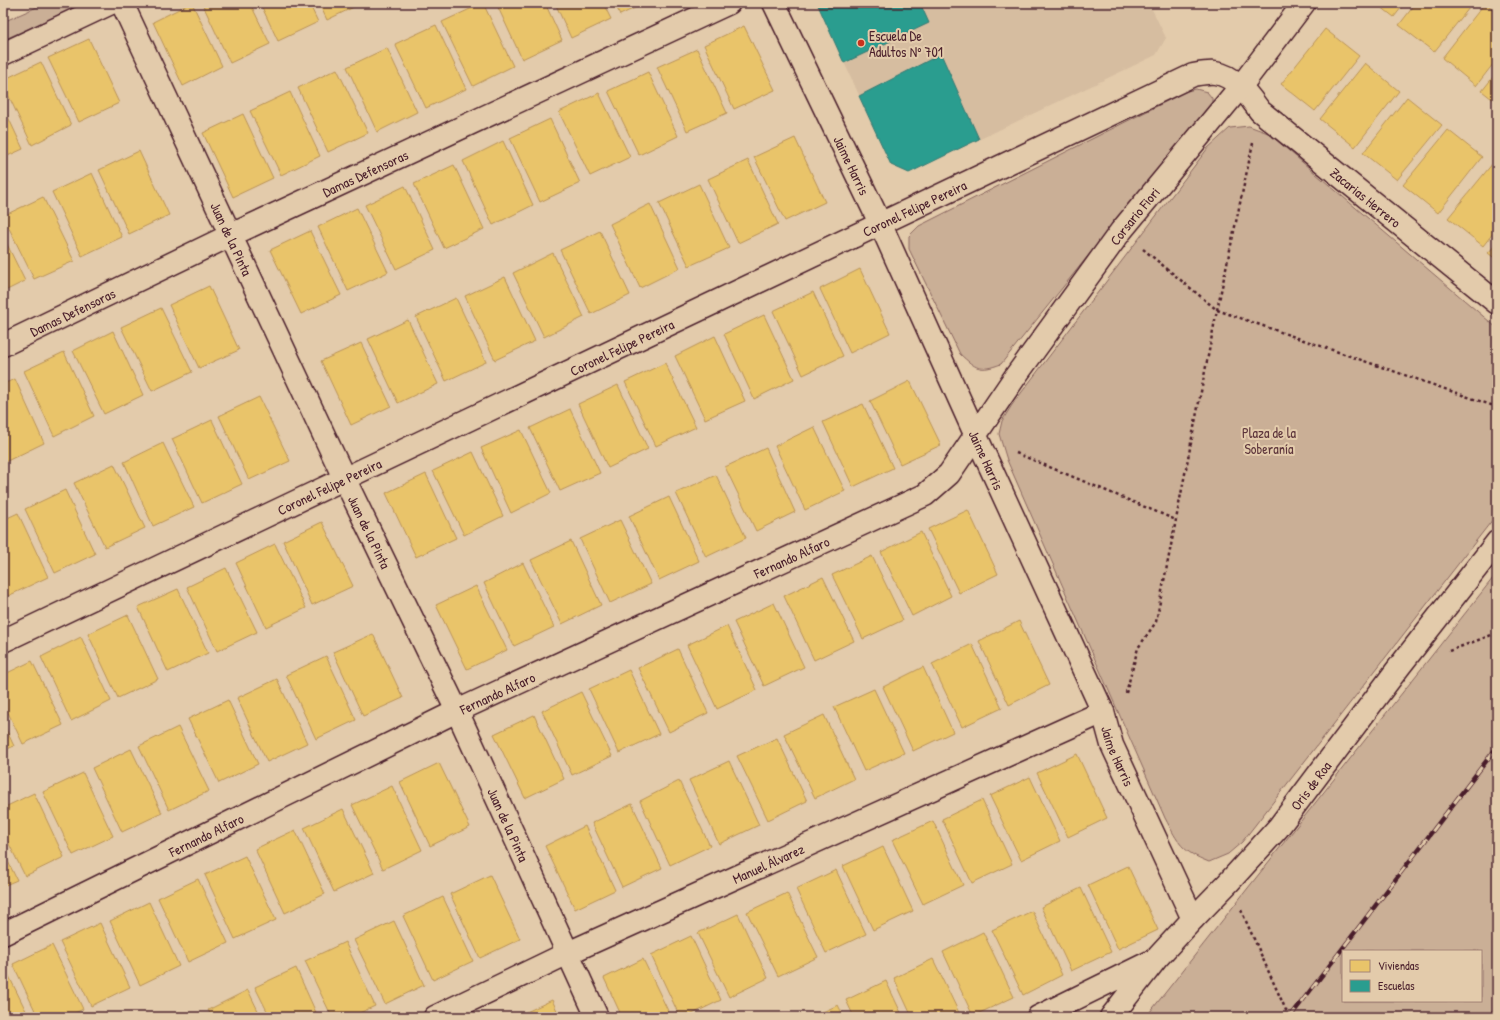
<svg xmlns="http://www.w3.org/2000/svg" width="1500" height="1020" viewBox="0 0 1500 1020" font-family="'Patrick Hand',sans-serif">
  <style>
    .built { fill: #d6bda0 }
    .green { fill: #caaf96; stroke: #8a6760; fill-rule: evenodd }
    .homes { fill: #e9c46a; stroke: #b99257 }
    .schools { fill: #2a9d8f; stroke: #347771 }
    .lines { fill: none; stroke-linecap: round; stroke-linejoin: round }
    .minor-casing { stroke: #4a1f2b; stroke-width: 25 }
    .path { stroke: #4a1f2b; stroke-width: 2.5; stroke-dasharray: 3 3; stroke-linecap: butt }
    .minor { stroke: #e3cbab; stroke-width: 22 }
    .rail-casing { stroke: #4a1f2b; stroke-width: 4.5 }
    .rail { stroke: #e3cbab; stroke-width: 3; stroke-dasharray: 9; stroke-linecap: butt }
    .poi-dot { fill: #c8321e; stroke: #e3cbab; stroke-width: 1.5 }
    .labels { text-anchor: middle; dominant-baseline: central; stroke-width: 4; stroke-linejoin: round; paint-order: stroke }
    .poi-label { font-size: 14px; fill: #4a1f2b; stroke: #e3cbab; text-anchor: start }
    .street-label { font-size: 14px; fill: #4a1f2b; stroke: #e3cbab }
    .park-label { font-size: 14px; fill: #5d353b; stroke: #e3cbab }
  </style>
  <rect width="100%" height="100%" fill="#e3cbab"/>
  <filter id="ink" filterUnits="userSpaceOnUse"><feTurbulence type="fractalNoise" baseFrequency=".025" numOctaves="2"/><feDisplacementMap in="SourceGraphic" scale="8" xChannelSelector="R" yChannelSelector="G"/><feConvolveMatrix kernelMatrix="1 2 1 2 8 2 1 2 1" color-interpolation-filters="sRGB"/></filter>
  <g filter="url(#ink)">
    <polygon class="built" points="817,3 1149,3 1166,38 1156,55 909,173 891,165"/>
    <g class="green">
      <polygon points="46,3 85,3 3,40 3,22"/>
      <path d="M1196,89L1207,92L1212,98V102L1001,364C980,372 976,369 960,354L909,249V236L919,226L1187,91Z"/>
      <path d="M1249,126L1268,133L1497,328V514L1242,842L1228,854L1209,862C1181,851 1179,844 1165,818L1007,460L999,434L1002,421L1012,405L1208,148L1230,128Z"/>
      <path d="M1497,573V1017H1146ZM1343,951H1481V1001H1343Z"/>
    </g>
    <g class="homes">
      <polygon points="191,3 192,3 222,66 183,86 153,22"/>
      <polygon points="202,3 250,3 270,44 230,63"/>
      <polygon points="260,3 309,3 318,22 278,41"/>
      <polygon points="319,3 362,3 327,20"/>
      <polygon points="483,3 513,66 473,86 442,22"/>
      <polygon points="496,3 545,3 562,40 522,59"/>
      <polygon points="555,3 603,3 611,19 571,38"/>
      <polygon points="615,3 645,3 620,15"/>
      <polygon points="1376,3 1405,3 1394,17"/>
      <polygon points="1416,3 1473,3 1434,52 1399,25"/>
      <polygon points="1485,3 1497,12 1497,59 1476,86 1442,58"/>
      <polygon points="436,25 466,89 426,108 395,44"/>
      <polygon points="744,26 775,90 734,109 704,45"/>
      <polygon points="1325,29 1359,56 1315,111 1281,84"/>
      <polygon points="89,39 119,103 79,122 48,58"/>
      <polygon points="387,48 417,112 377,132 347,67"/>
      <polygon points="697,49 727,113 687,131 657,67"/>
      <polygon points="41,62 71,125 32,145 3,84 3,80"/>
      <polygon points="1365,63 1399,91 1355,147 1320,119"/>
      <polygon points="337,69 368,133 328,152 298,88"/>
      <polygon points="648,72 678,136 639,155 608,91"/>
      <polygon points="1497,72 1497,103 1482,91"/>
      <polygon points="290,92 320,156 281,175 250,111"/>
      <polygon points="599,93 630,157 590,176 559,112"/>
      <polygon points="1407,97 1442,125 1397,180 1363,153"/>
      <polygon points="3,106 23,149 3,158"/>
      <polygon points="243,114 273,178 233,197 203,133"/>
      <polygon points="550,119 580,183 540,202 510,138"/>
      <polygon points="1448,130 1482,157 1438,213 1403,185"/>
      <polygon points="795,138 825,202 785,221 754,157"/>
      <polygon points="503,141 533,205 493,225 463,161"/>
      <polygon points="139,151 169,215 129,234 99,170"/>
      <polygon points="748,160 778,224 738,243 708,179"/>
      <polygon points="1493,163 1497,166 1497,228 1483,246 1448,218"/>
      <polygon points="454,165 484,229 444,248 414,184"/>
      <polygon points="92,173 122,237 82,256 52,192"/>
      <polygon points="699,184 729,248 689,266 659,203"/>
      <polygon points="405,186 435,250 396,269 365,205"/>
      <polygon points="43,197 74,261 34,279 3,216"/>
      <polygon points="650,204 680,268 640,288 610,224"/>
      <polygon points="357,208 388,272 348,291 318,227"/>
      <polygon points="310,231 341,295 301,314 270,250"/>
      <polygon points="600,231 630,295 591,314 560,250"/>
      <polygon points="3,236 25,281 3,292"/>
      <polygon points="1497,243 1497,260 1488,253"/>
      <polygon points="553,253 584,317 544,337 513,273"/>
      <polygon points="860,269 890,333 850,353 820,289"/>
      <polygon points="505,277 535,341 495,360 465,296"/>
      <polygon points="209,286 239,350 199,368 169,305"/>
      <polygon points="813,292 843,356 803,375 773,311"/>
      <polygon points="456,298 486,362 446,381 416,317"/>
      <polygon points="161,308 192,372 152,391 121,327"/>
      <polygon points="764,315 794,379 754,399 724,334"/>
      <polygon points="408,320 438,384 398,403 368,339"/>
      <polygon points="113,331 143,395 104,414 73,351"/>
      <polygon points="715,336 745,401 705,419 675,356"/>
      <polygon points="361,343 391,406 351,425 321,361"/>
      <polygon points="64,352 94,416 54,436 24,371"/>
      <polygon points="665,363 696,427 656,446 625,382"/>
      <polygon points="15,379 44,443 5,462 3,458 3,384"/>
      <polygon points="910,381 941,445 900,464 870,401"/>
      <polygon points="618,385 648,449 608,468 578,404"/>
      <polygon points="259,397 290,461 249,480 219,416"/>
      <polygon points="863,404 893,468 853,487 823,422"/>
      <polygon points="570,409 600,473 560,491 530,428"/>
      <polygon points="212,420 242,484 202,503 172,439"/>
      <polygon points="814,427 845,491 805,510 775,446"/>
      <polygon points="521,430 551,493 511,513 481,448"/>
      <polygon points="163,443 194,507 153,526 124,462"/>
      <polygon points="766,448 795,512 756,531 725,467"/>
      <polygon points="473,452 503,516 464,535 433,471"/>
      <polygon points="114,464 145,528 105,547 74,483"/>
      <polygon points="426,474 456,538 416,557 386,493"/>
      <polygon points="716,475 746,538 706,557 676,493"/>
      <polygon points="65,490 95,554 55,573 25,509"/>
      <polygon points="669,497 699,561 659,580 629,516"/>
      <polygon points="968,510 998,574 959,593 928,529"/>
      <polygon points="18,513 48,577 8,596 3,585 3,520"/>
      <polygon points="620,520 651,584 610,603 580,539"/>
      <polygon points="322,522 353,586 312,605 283,541"/>
      <polygon points="921,532 951,596 912,616 881,552"/>
      <polygon points="571,541 601,605 562,624 531,560"/>
      <polygon points="275,544 306,608 266,627 236,563"/>
      <polygon points="872,556 903,620 863,639 832,575"/>
      <polygon points="523,563 554,627 514,646 484,583"/>
      <polygon points="226,568 257,632 217,651 187,587"/>
      <polygon points="823,577 854,641 814,660 784,596"/>
      <polygon points="476,586 507,650 467,669 436,605"/>
      <polygon points="178,589 208,653 168,672 138,607"/>
      <polygon points="774,603 804,667 764,686 734,622"/>
      <polygon points="128,615 158,679 118,698 88,634"/>
      <polygon points="1019,621 1049,685 1009,705 979,641"/>
      <polygon points="727,626 757,690 717,709 687,645"/>
      <polygon points="373,634 403,698 363,716 333,652"/>
      <polygon points="81,637 111,701 71,721 41,657"/>
      <polygon points="972,644 1002,708 962,727 932,664"/>
      <polygon points="678,649 708,713 669,732 638,668"/>
      <polygon points="326,656 356,720 316,739 286,675"/>
      <polygon points="32,661 63,725 23,744 3,702 3,675"/>
      <polygon points="923,667 953,732 913,751 883,687"/>
      <polygon points="629,670 659,734 619,753 589,689"/>
      <polygon points="277,679 307,743 267,762 237,698"/>
      <polygon points="874,689 904,753 864,771 834,707"/>
      <polygon points="581,692 612,756 572,775 542,711"/>
      <polygon points="228,700 258,764 219,783 188,719"/>
      <polygon points="534,715 564,779 525,798 494,734"/>
      <polygon points="824,715 854,779 815,798 784,734"/>
      <polygon points="3,723 14,746 3,751"/>
      <polygon points="178,727 209,791 169,810 139,746"/>
      <polygon points="777,738 807,801 768,820 737,756"/>
      <polygon points="131,749 162,813 122,832 92,768"/>
      <polygon points="1077,754 1107,818 1068,837 1037,773"/>
      <polygon points="729,761 759,825 719,844 689,780"/>
      <polygon points="439,763 470,827 430,846 400,782"/>
      <polygon points="83,773 113,836 73,855 43,792"/>
      <polygon points="1030,777 1060,841 1021,860 990,796"/>
      <polygon points="679,781 710,846 670,865 640,801"/>
      <polygon points="392,786 422,850 383,869 352,805"/>
      <polygon points="34,793 64,857 25,876 3,832 3,808"/>
      <polygon points="982,800 1012,864 972,883 942,819"/>
      <polygon points="632,804 662,868 622,887 592,823"/>
      <polygon points="343,809 374,873 334,892 304,828"/>
      <polygon points="933,821 963,885 923,904 892,840"/>
      <polygon points="585,826 615,890 575,909 545,846"/>
      <polygon points="295,830 325,894 285,913 255,849"/>
      <polygon points="883,847 913,911 873,930 843,866"/>
      <polygon points="3,851 17,880 3,886"/>
      <polygon points="245,856 276,920 235,939 205,875"/>
      <polygon points="1128,866 1158,930 1118,949 1088,885"/>
      <polygon points="836,870 866,934 826,953 796,889"/>
      <polygon points="490,875 520,939 480,958 450,894"/>
      <polygon points="198,879 228,943 188,962 158,898"/>
      <polygon points="1081,888 1111,952 1071,971 1041,907"/>
      <polygon points="787,893 818,957 778,976 747,912"/>
      <polygon points="443,897 473,961 433,980 403,916"/>
      <polygon points="149,902 179,966 140,985 110,921"/>
      <polygon points="1032,911 1062,975 1023,995 992,930"/>
      <polygon points="738,914 768,978 729,997 698,933"/>
      <polygon points="394,921 424,985 385,1004 354,940"/>
      <polygon points="100,923 130,987 91,1006 60,942"/>
      <polygon points="983,932 1014,997 973,1016 943,952"/>
      <polygon points="691,936 721,1000 686,1017 680,1017 651,955"/>
      <polygon points="345,942 375,1006 351,1017 332,1017 305,961"/>
      <polygon points="52,945 83,1009 67,1017 38,1017 13,964"/>
      <polygon points="643,959 671,1017 622,1017 604,978"/>
      <polygon points="933,959 961,1017 912,1017 894,978"/>
      <polygon points="5,968 29,1017 3,1017 3,969"/>
      <polygon points="296,968 318,1017 270,1017 255,987"/>
      <polygon points="886,981 903,1017 854,1017 846,1000"/>
      <polygon points="248,990 261,1017 212,1017 208,1010"/>
      <polygon points="552,1000 560,1017 516,1017"/>
      <polygon points="838,1005 844,1017 812,1017"/>
    </g>
    <g class="schools">
      <polygon points="817,3 920,3 929,23 844,63"/>
      <polygon points="941,54 979,139 909,173 891,165 859,96"/>
    </g>
    <g class="lines">
      <defs>
        <g id="minor">
          <path id="s1" d="M122,3L344,478L457,711L597,1017"/>
          <path id="s2" d="M774,3L880,223L976,436L1103,712L1112,745L1193,919"/>
          <polyline points="3,54 111,3"/>
          <path id="s3" d="M3,345L231,235L729,3"/>
          <path id="s4" d="M3,641L1193,75C1199,74 1208,72 1215,73C1236,76 1248,95 1260,111L1497,303"/>
          <path id="s5" d="M3,934L457,711L925,495L949,474L1015,377L1121,231L1241,86L1304,3"/>
          <path id="s6" d="M435,1017L568,953L1103,712"/>
          <polyline points="1038,1017 1152,961"/>
          <path id="s7" d="M1111,1017L1157,958L1193,919L1228,883L1278,828L1399,667L1497,542"/>
        </g>
      </defs>
      <use href="#minor" class="minor-casing"/>
      <g class="path">
        <polyline points="1143,249 1217,310 1497,407"/>
        <polyline points="1016,453 1176,520"/>
        <polyline points="1449,651 1497,633"/>
        <polyline points="1126,693 1138,648 1156,622 1217,310 1253,143"/>
        <polyline points="1241,910 1289,1017"/>
      </g>
      <use href="#minor" class="minor"/>
      <defs>
        <polyline id="rail" points="1290,1017 1497,747"/>
      </defs>
      <use href="#rail" class="rail-casing"/>
      <use href="#rail" class="rail"/>
    </g>
  </g>
  <circle class="poi-dot" cx="861" cy="43" r="4"/>
  <g class="labels">
    <g class="poi-label">
      <text x="869" y="35">Escuela De<tspan x="869" dy="16">Adultos Nº 701</tspan></text>
    </g>
    <g class="street-label">
      <text stroke="none"><textPath href="#s2" startOffset="180">Jaime Harris</textPath></text>
      <text stroke="none"><textPath href="#s3" startOffset="401">Damas Defensoras</textPath></text>
      <text stroke="none"><textPath href="#s4" startOffset="1537">Zacarias Herrero</textPath></text>
      <text stroke="none"><textPath href="#s4" startOffset="1009">Coronel Felipe Pereira</textPath></text>
      <text stroke="none"><textPath href="#s5" startOffset="1371">Corsario Fiori</textPath></text>
      <text stroke="none"><textPath href="#s1" startOffset="260">Juan de la Pinta</textPath></text>
      <text stroke="none"><textPath href="#s3" startOffset="77">Damas Defensoras</textPath></text>
      <text stroke="none"><textPath href="#s4" startOffset="685">Coronel Felipe Pereira</textPath></text>
      <text stroke="none"><textPath href="#s2" startOffset="504">Jaime Harris</textPath></text>
      <text stroke="none"><textPath href="#s4" startOffset="361">Coronel Felipe Pereira</textPath></text>
      <text stroke="none"><textPath href="#s1" startOffset="584">Juan de la Pinta</textPath></text>
      <text stroke="none"><textPath href="#s5" startOffset="874">Fernando Alfaro</textPath></text>
      <text stroke="none"><textPath href="#s5" startOffset="550">Fernando Alfaro</textPath></text>
      <text stroke="none"><textPath href="#s2" startOffset="828">Jaime Harris</textPath></text>
      <text stroke="none"><textPath href="#s7" startOffset="306">Oris de Roa</textPath></text>
      <text stroke="none"><textPath href="#s1" startOffset="908">Juan de la Pinta</textPath></text>
      <text stroke="none"><textPath href="#s5" startOffset="226">Fernando Alfaro</textPath></text>
      <text stroke="none"><textPath href="#s6" startOffset="367">Manuel Álvarez</textPath></text>
    </g>
    <g class="park-label">
      <text x="1269" y="432">Plaza de la<tspan x="1269" dy="16">Soberanía</tspan></text>
    </g>
  </g>
  <rect width="1500" height="1020" fill="none" stroke="#e3cbab" stroke-width="16"/>
  <rect x="8" y="8" width="1484" height="1004" fill="none" stroke="#4a1f2b" stroke-width="1.5" filter="url(#ink)"/>
  <rect x="1342" y="950" width="140" height="52" fill="#e3cbab" stroke="#a68678"/>
  <rect x="1350" y="960" width="20" height="12" fill="#e9c46a" stroke="#a68678"/>
  <text x="1378" y="970" font-size="12" fill="#4a1f2b">Viviendas</text>
  <rect x="1350" y="980" width="20" height="12" fill="#2a9d8f" stroke="#a68678"/>
  <text x="1378" y="990" font-size="12" fill="#4a1f2b">Escuelas</text>
</svg>
